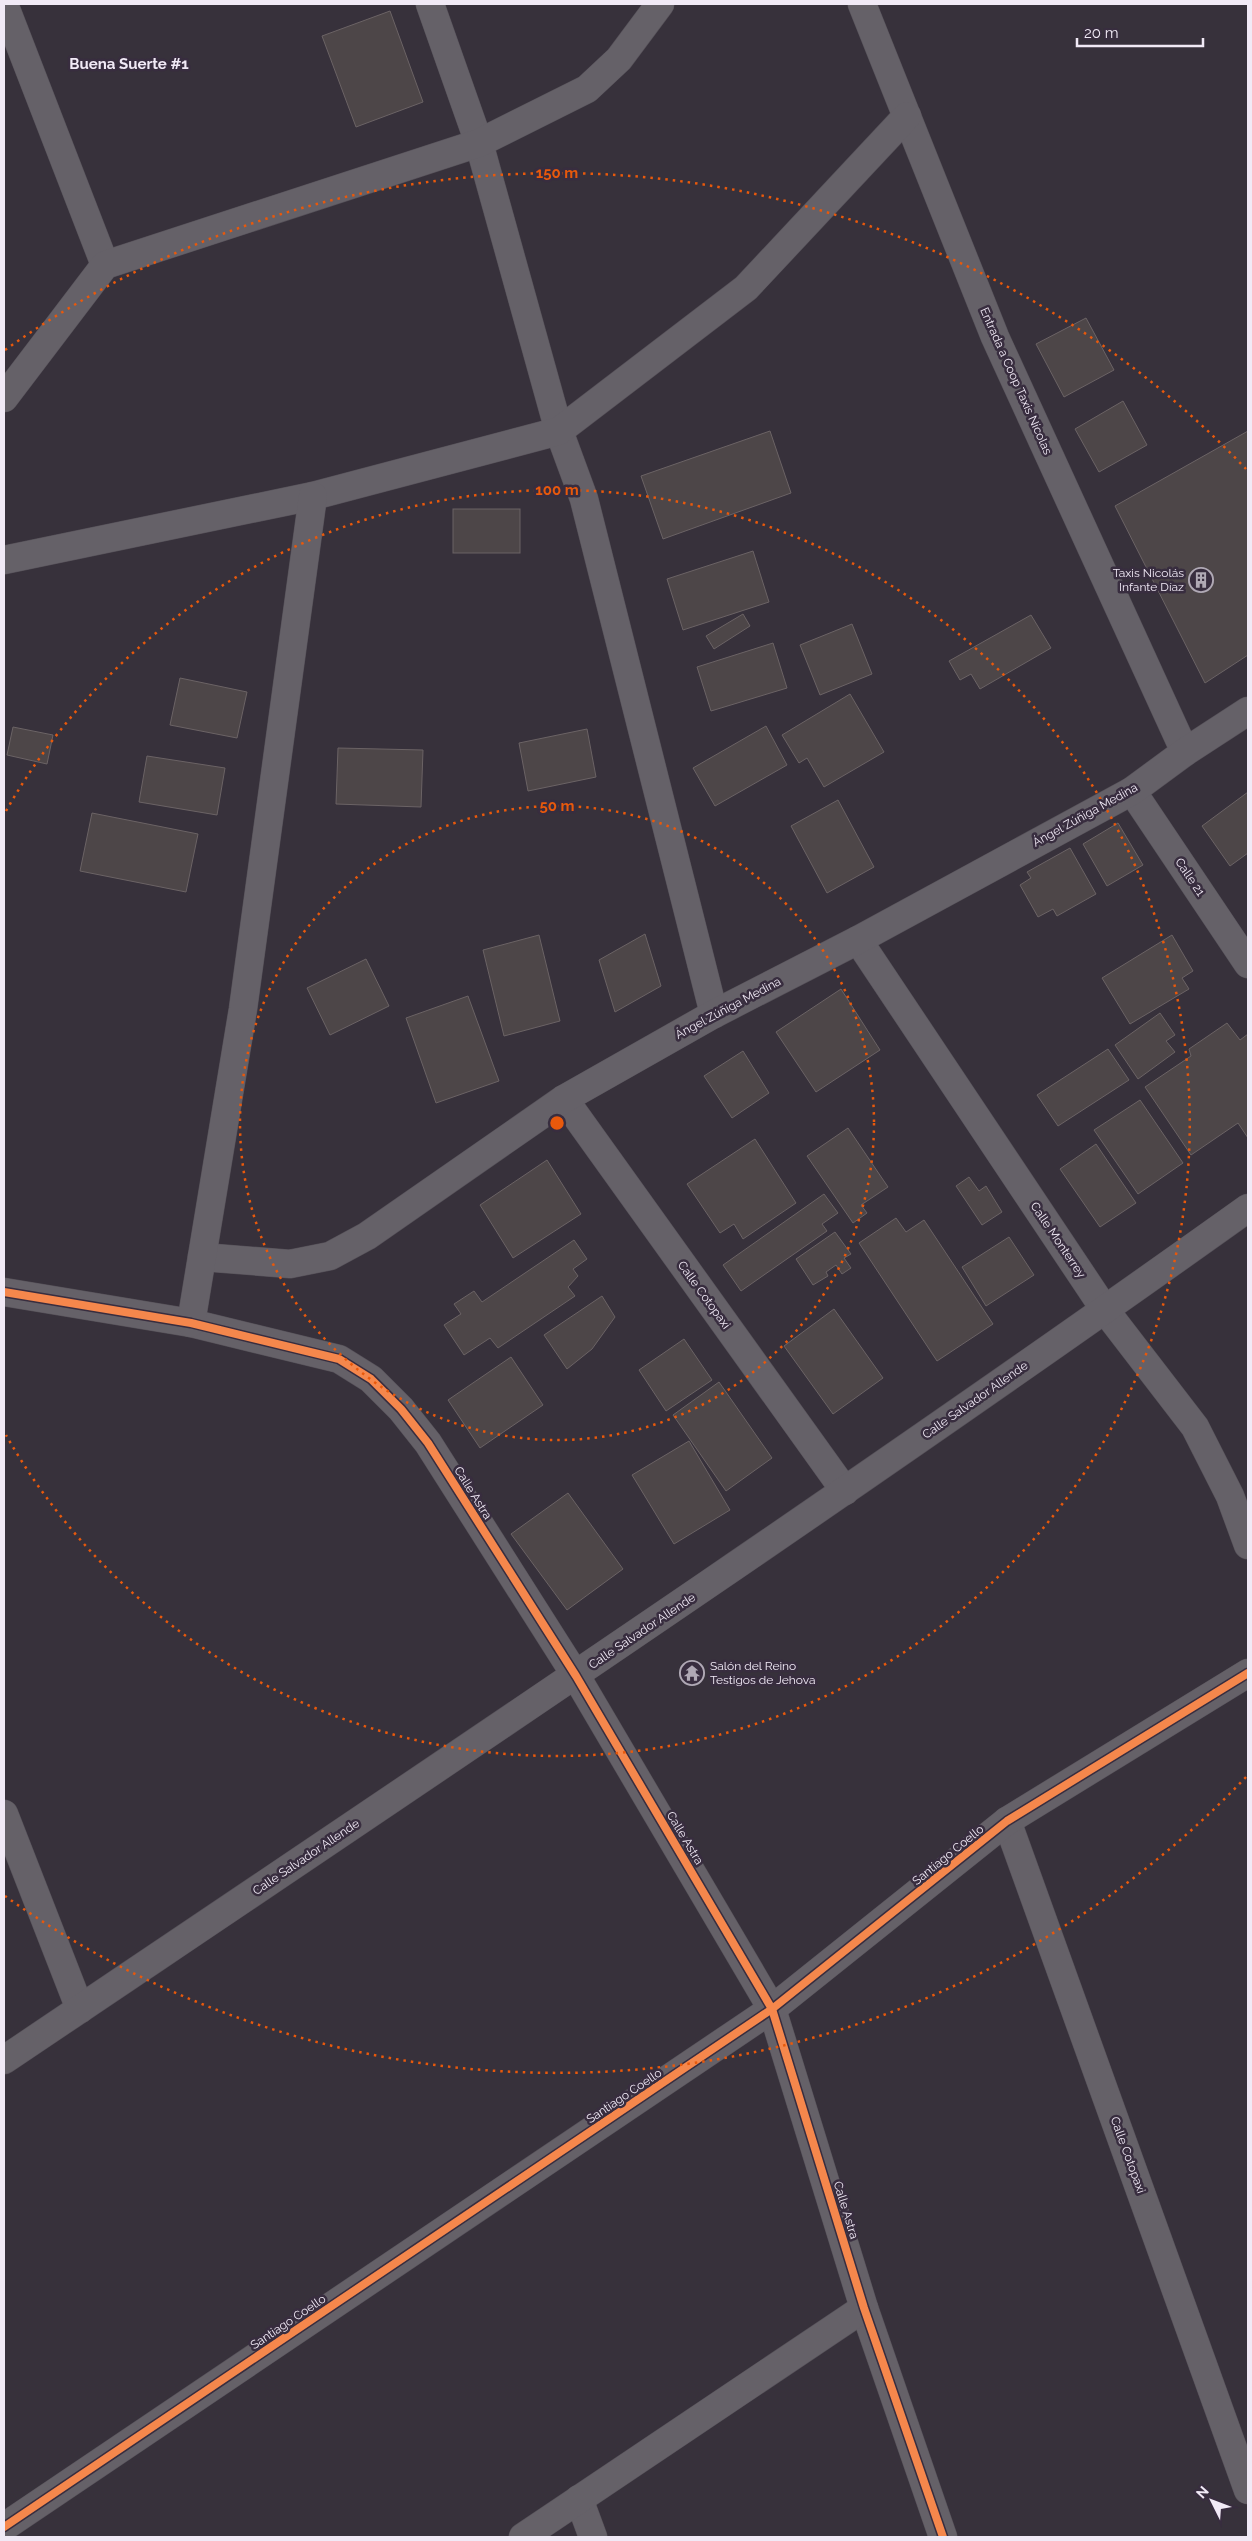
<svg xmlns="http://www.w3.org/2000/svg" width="1252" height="2541" viewBox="0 0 1252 2541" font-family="Raleway,sans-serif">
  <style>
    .building { fill: #4d4648; stroke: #6b6365 }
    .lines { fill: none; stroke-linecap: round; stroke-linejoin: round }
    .minor-casing { stroke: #555058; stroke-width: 29 }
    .tertiary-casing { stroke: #555058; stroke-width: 29 }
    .minor { stroke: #656168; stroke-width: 28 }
    .tertiary { stroke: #656168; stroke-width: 28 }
    .cycleway-casing { stroke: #382d3f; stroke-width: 11 }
    .cycleway { stroke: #f5874c; stroke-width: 8 }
    .ring { fill: none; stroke: #e8590c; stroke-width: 2.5; stroke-dasharray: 2.5 5 }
    .labels { text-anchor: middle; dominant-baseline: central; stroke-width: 5; stroke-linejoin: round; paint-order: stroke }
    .street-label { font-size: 12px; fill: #f1eaf6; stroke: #382d3f }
    .poi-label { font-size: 12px; fill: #f1eaf6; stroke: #382d3f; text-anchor: end }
    .quarter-label { font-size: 15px; font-weight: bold; fill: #f1eaf6; stroke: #382d3f }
    .centre { fill: #e8590c; stroke: #382d3f; stroke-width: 2.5 }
    .ring-label { font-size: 15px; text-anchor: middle; font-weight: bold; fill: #e8590c; stroke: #382d3f; stroke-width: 5; stroke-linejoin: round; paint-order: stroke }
  </style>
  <rect width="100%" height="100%" fill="#37313b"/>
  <g class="building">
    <polygon points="390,11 423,102 356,127 322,36"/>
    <polygon points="1086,318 1114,370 1064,397 1036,344"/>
    <polygon points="1123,401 1147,445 1099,472 1075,429"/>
    <polygon points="770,431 791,493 663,539 641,476"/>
    <polygon points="1248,431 1248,655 1205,683 1115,506"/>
    <rect x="453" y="509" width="67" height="44"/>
    <polygon points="753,551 769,602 683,630 667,579"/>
    <polygon points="743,614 750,626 714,649 706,636"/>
    <polygon points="1031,615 1051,648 980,689 971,674 960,680 949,661"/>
    <polygon points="852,624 872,674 820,695 800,645"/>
    <polygon points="773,643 787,688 711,711 697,667"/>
    <polygon points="180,678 247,692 237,738 170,725"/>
    <polygon points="850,694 884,752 824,787 807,758 799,763 782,735"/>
    <polygon points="766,726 787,765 715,806 693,768"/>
    <polygon points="13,727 53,735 47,764 7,755"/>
    <polygon points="587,729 596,777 528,791 519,743"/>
    <polygon points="338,748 423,750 421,807 336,804"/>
    <polygon points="147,756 225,768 217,815 139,802"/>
    <polygon points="1248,792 1248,853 1230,866 1202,826"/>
    <polygon points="838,800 874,867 827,893 791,826"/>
    <polygon points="92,813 198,834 186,892 80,871"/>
    <polygon points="1118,823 1143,865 1107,886 1083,844"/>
    <polygon points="1070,848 1096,894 1057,916 1053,909 1038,917 1020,885 1031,878 1027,872"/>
    <polygon points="645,934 661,986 615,1012 599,960"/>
    <polygon points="539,935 560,1021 504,1036 483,950"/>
    <polygon points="1172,935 1193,971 1182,978 1189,989 1130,1024 1102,978"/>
    <polygon points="366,959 389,1006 330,1035 307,988"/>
    <polygon points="841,989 880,1050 816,1092 776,1032"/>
    <polygon points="468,996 499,1081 436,1103 406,1018"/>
    <polygon points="1160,1013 1175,1035 1166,1041 1175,1052 1138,1079 1115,1045"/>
    <polygon points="1227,1023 1240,1040 1248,1034 1248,1138 1238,1123 1191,1155 1145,1087 1191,1056 1189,1049"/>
    <polygon points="1108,1049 1129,1080 1058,1126 1037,1095"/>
    <polygon points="743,1051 769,1093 732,1118 704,1076"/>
    <polygon points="1140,1100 1183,1163 1138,1194 1094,1130"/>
    <polygon points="848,1128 888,1187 861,1205 867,1213 853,1223 807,1156"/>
    <polygon points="755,1139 796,1203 743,1239 734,1224 720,1233 687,1184"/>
    <polygon points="1096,1144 1136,1203 1100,1227 1060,1169"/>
    <polygon points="547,1160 581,1214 513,1258 480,1205"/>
    <polygon points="969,1177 979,1191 986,1186 1002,1212 982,1225 956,1186"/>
    <polygon points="824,1194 838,1213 822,1224 827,1231 741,1291 723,1265"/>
    <polygon points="896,1218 906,1232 924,1220 993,1324 937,1361 859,1243"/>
    <polygon points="835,1232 851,1254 844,1258 851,1268 842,1274 836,1265 826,1272 828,1276 813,1285 796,1259"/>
    <polygon points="1009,1237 1034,1275 986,1306 962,1267"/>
    <polygon points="574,1240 587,1259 573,1269 578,1276 568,1287 575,1296 498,1348 490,1338 464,1355 444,1325 461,1314 454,1304 474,1291 482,1302"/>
    <polygon points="602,1296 615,1317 592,1349 567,1369 544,1335"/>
    <polygon points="834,1309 883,1378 833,1414 784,1346"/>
    <polygon points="684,1339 712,1380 666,1411 639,1370"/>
    <polygon points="511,1357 543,1405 480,1448 448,1400"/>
    <polygon points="719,1382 772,1458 726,1491 673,1415"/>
    <polygon points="689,1441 730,1510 674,1544 632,1475"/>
    <polygon points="568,1493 623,1569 567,1610 511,1534"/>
  </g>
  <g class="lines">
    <defs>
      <g id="minor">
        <polyline points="4,4 105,265"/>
        <polyline points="430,4 479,143 559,431 584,499 714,1014"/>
        <polyline points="862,4 995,337 1185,752"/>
        <polyline points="4,398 105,265 479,143 587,89 619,59 660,4"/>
        <polyline points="4,560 313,496 559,431 746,288 907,116"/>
        <polyline points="1132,791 1248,964"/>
        <polyline points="858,940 1105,1310 1195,1427 1230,1496 1248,1545"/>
        <polyline points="564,1099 845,1491"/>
        <polyline points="202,1257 290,1264 330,1256 367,1236 564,1099 714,1014 858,940 1132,791 1185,752 1248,711"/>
        <polyline points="4,1292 191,1323 339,1359 371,1379 401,1409 428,1443 576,1676 772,2009 864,2308 943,2537"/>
        <polyline points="191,1323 243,1009 313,496"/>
        <polyline points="4,1814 80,2009"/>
        <polyline points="1007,1821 1248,2490"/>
        <polyline points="579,2499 593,2537"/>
        <polyline points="4,2527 772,2009 1007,1821 1248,1673"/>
        <polyline points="523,2537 864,2308"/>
      </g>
      <path id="tertiary" d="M4,2060C421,1779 839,1500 1248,1208"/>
    </defs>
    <use href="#minor" class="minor-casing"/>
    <use href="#tertiary" class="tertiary-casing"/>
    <use href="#minor" class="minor"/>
    <use href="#tertiary" class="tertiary"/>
    <defs>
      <g id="cycleway">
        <polyline points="4,1292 191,1323 339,1359 371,1379 401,1409 428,1443 576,1676 772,2009 864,2308 943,2537"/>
        <polyline points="4,2527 772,2009 1007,1821 1248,1673"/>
      </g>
    </defs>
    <use href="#cycleway" class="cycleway-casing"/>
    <use href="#cycleway" class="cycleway"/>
  </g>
  <g class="ring">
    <circle cx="557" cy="1123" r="317"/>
    <path d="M6 811A633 633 0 1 1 6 1435"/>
    <path d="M1246 1777A950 950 0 0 1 5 1896M5 350A950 950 0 0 1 1246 469"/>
  </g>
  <defs>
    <symbol id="building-ring" viewBox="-11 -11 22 22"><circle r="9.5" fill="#382d3f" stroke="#b0a9b5" stroke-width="1.5"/><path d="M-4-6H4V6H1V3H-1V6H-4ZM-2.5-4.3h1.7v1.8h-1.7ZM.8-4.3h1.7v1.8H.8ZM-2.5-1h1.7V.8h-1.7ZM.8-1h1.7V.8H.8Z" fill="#b0a9b5"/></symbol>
    <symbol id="temple-ring" viewBox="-11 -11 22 22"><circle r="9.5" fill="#382d3f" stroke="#b0a9b5" stroke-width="1.5"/><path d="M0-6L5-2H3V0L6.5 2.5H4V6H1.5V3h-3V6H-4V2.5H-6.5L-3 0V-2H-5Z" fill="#b0a9b5"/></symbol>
  </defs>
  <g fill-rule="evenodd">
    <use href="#building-ring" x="1187" y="566" width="28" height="28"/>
    <use href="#temple-ring" x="678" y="1659" width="28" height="28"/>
  </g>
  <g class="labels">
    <g class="street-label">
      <text transform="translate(1016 381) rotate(66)">Entrada a Coop Taxis Nícolas</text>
      <text transform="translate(1085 815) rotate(-29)">Ángel Zúñiga Medina</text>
      <text transform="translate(1190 877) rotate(56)">Calle 21</text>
      <text transform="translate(728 1008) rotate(-28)">Ángel Zúñiga Medina</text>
      <text transform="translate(1058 1240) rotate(56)">Calle Monterrey</text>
      <text transform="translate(704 1295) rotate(54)">Calle Cotopaxi</text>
      <text transform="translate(975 1400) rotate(-35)">Calle Salvador Allende</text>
      <text transform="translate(473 1493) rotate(58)">Calle Astra</text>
      <text transform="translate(642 1631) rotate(-34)">Calle Salvador Allende</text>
      <text transform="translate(685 1838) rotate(59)">Calle Astra</text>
      <text transform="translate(948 1855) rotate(-39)">Santiago Coello</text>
      <text transform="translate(306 1857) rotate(-34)">Calle Salvador Allende</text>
      <text transform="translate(624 2096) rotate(-34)">Santiago Coello</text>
      <text transform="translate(1128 2155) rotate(70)">Calle Cotopaxi</text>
      <text transform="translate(846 2210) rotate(73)">Calle Astra</text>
      <text transform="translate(288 2322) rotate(-34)">Santiago Coello</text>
    </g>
    <g class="poi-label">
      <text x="1184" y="573">Taxis Nicolás<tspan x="1184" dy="14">Infante Díaz</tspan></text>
      <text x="710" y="1666" text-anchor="start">Salón del Reino<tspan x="710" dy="14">Testigos de Jehova</tspan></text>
    </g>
    <g class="quarter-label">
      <text x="129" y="64">Buena Suerte #1</text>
    </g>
  </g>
  <circle cx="557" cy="1123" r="8" class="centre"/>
  <g class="ring-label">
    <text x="557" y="178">150 m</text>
    <text x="557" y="495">100 m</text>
    <text x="557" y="811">50 m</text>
  </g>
  <rect width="1252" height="2541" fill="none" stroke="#f1eaf6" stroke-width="10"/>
  <g transform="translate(1212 2501) rotate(312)" stroke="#382d3f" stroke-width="4" paint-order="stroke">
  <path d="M0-4L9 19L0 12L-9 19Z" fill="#f1eaf6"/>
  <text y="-8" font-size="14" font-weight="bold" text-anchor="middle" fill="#f1eaf6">N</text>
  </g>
  <path d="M1077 38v8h126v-8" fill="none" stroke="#f1eaf6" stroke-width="2.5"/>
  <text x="1084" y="38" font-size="15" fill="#f1eaf6" stroke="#382d3f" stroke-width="4" paint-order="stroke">20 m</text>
</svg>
